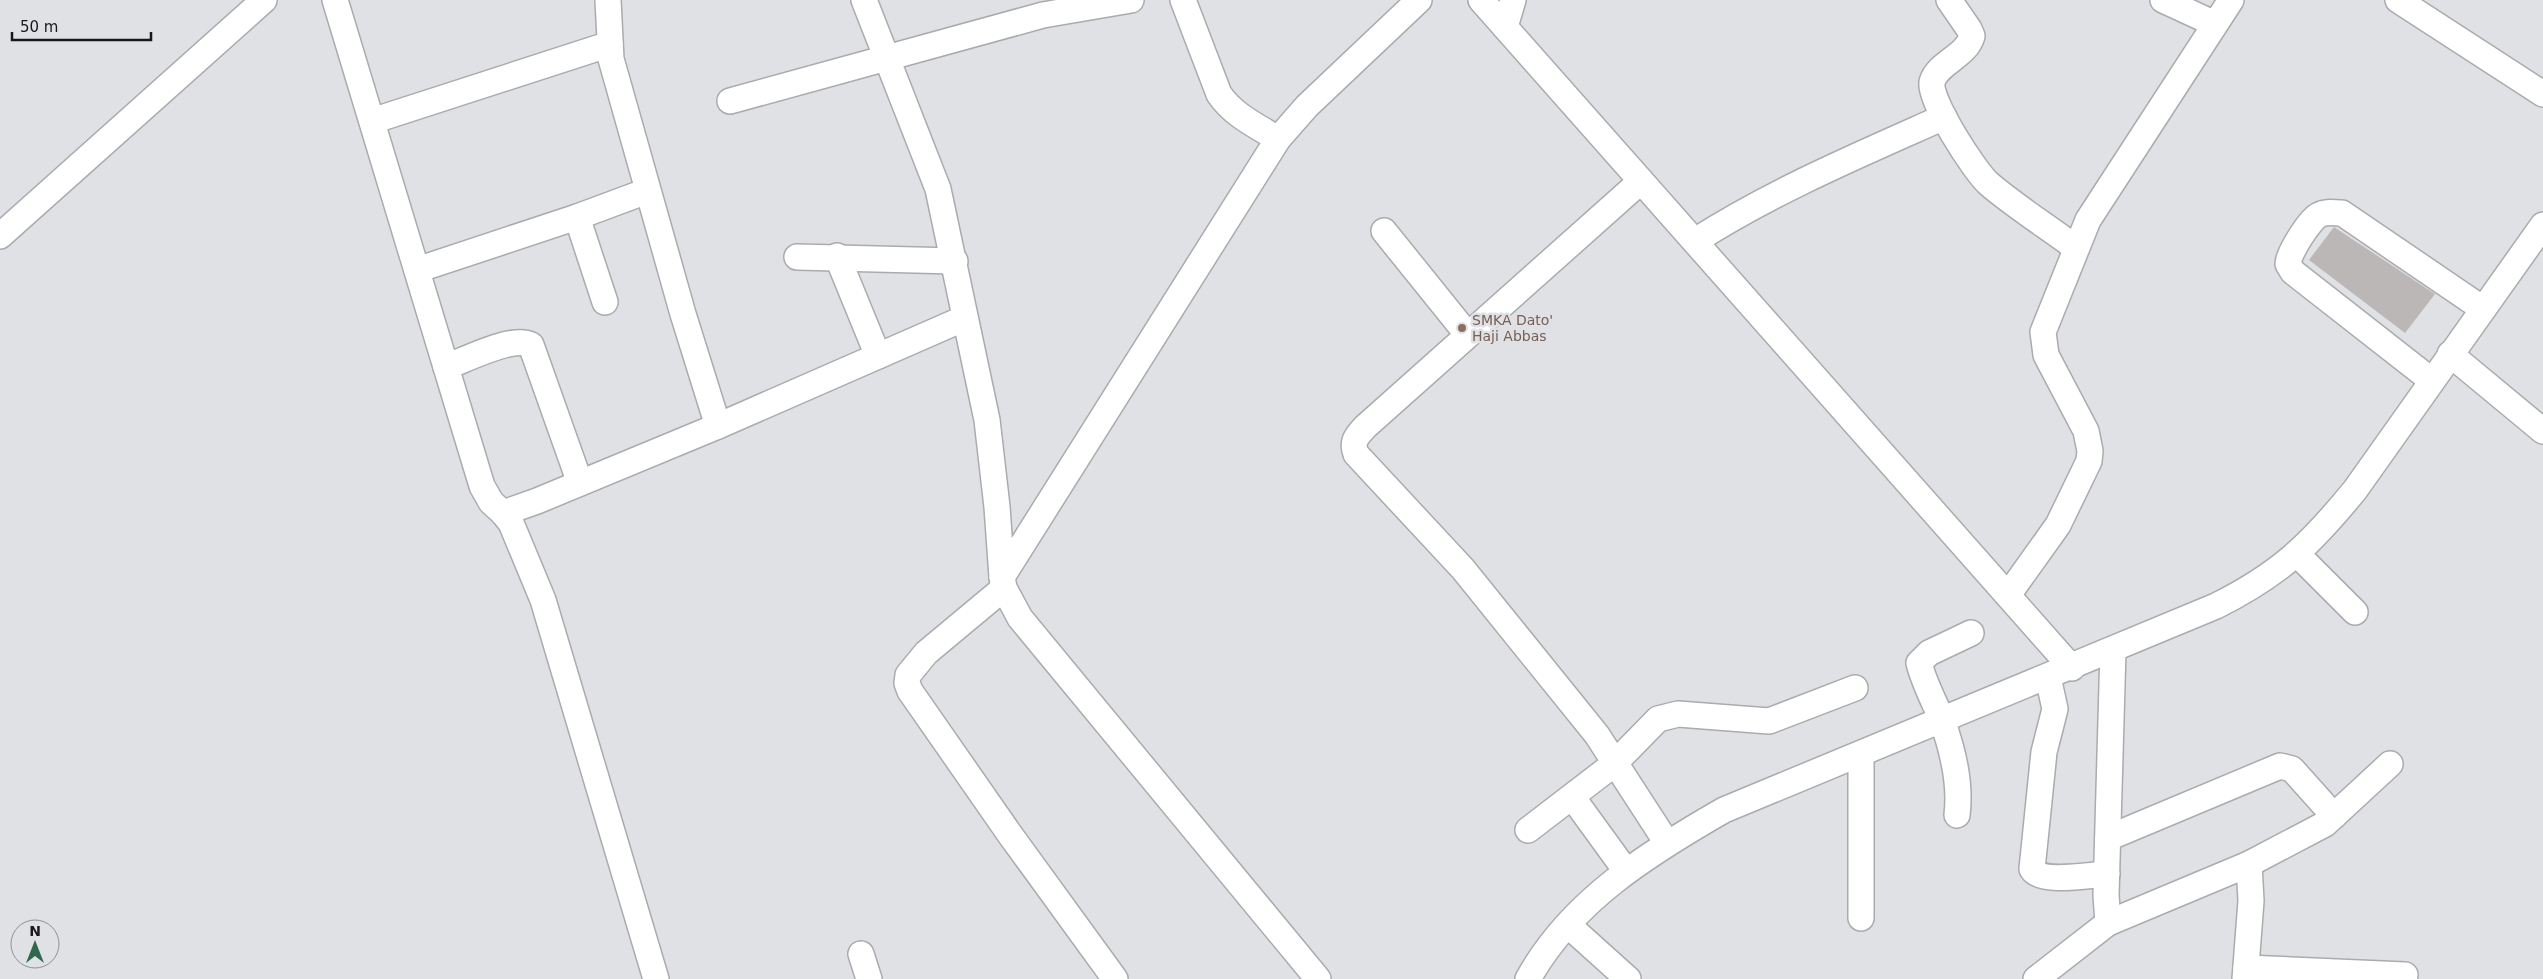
<svg xmlns="http://www.w3.org/2000/svg" width="2543" height="979" viewBox="0 0 2543 979" font-family="'DejaVu Sans',sans-serif">
  <style>
    .building { fill: #bcb7b7 }
    .lines { fill: none; stroke-linecap: round; stroke-linejoin: round }
    .minor-casing { stroke: #aaabaf; stroke-width: 28 }
    .minor { stroke: #fff; stroke-width: 25 }
    .education-dot { fill: #8d6e63; stroke: #dfe1e5; stroke-width: 2 }
    .labels { text-anchor: middle; dominant-baseline: central; stroke-width: 5; stroke-linejoin: round; paint-order: stroke }
    .education-label { font-size: 14px; fill: #785e54; stroke: #dfe1e5; text-anchor: start }
  </style>
  <rect width="100%" height="100%" fill="#dfe1e5"/>
  <polygon class="building" points="2334,227 2435,294 2405,333 2309,260"/>
  <g class="lines">
    <defs>
      <g id="minor">
        <polyline points="335,0 482,486 491,502 503,513 537,501 718,426 965,318"/>
        <polyline points="608,0 611,59 615,73 683,314 718,426"/>
        <polyline points="864,0 938,189 987,420 997,507 1002,577 1004,588 1020,618 1318,979"/>
        <path d="M1183,0L1219,94C1233,115 1257,126 1278,139"/>
        <polyline points="1481,0 2072,668"/>
        <path d="M1949,0L1969,29L1972,36C1966,57 1938,62 1932,82C1928,99 1975,172 1989,184C2016,207 2048,227 2076,248"/>
        <polyline points="2163,0 2215,24"/>
        <polyline points="2398,0 2543,94"/>
        <polyline points="1505,27 1513,0"/>
        <polyline points="730,101 1043,15 1131,0"/>
        <polyline points="372,121 610,44"/>
        <path d="M1641,181L1365,427C1357,436 1351,441 1356,454L1463,569L1597,735L1667,843"/>
        <polyline points="577,217 605,302"/>
        <polyline points="1384,231 1467,334"/>
        <polyline points="0,236 264,0"/>
        <path d="M1695,241C1773,191 1859,155 1944,117"/>
        <polyline points="837,256 878,356"/>
        <polyline points="797,257 955,261"/>
        <polyline points="417,270 577,217 647,191"/>
        <polyline points="2450,354 2543,431"/>
        <path d="M446,367C465,360 513,335 531,345L580,483"/>
        <path d="M2431,380L2293,272L2288,264C2288,254 2310,219 2319,215C2326,211 2334,213 2342,213L2483,309"/>
        <polyline points="503,513 511,523 543,600 656,979"/>
        <polyline points="2297,554 2355,612"/>
        <polyline points="1002,577 1278,139 1307,106 1419,0"/>
        <polyline points="1004,588 926,653 908,675 907,683 910,691 1011,836 1115,979"/>
        <polyline points="2008,595 2058,525 2089,461 2090,451 2086,431 2046,355 2043,332 2088,220 2231,0"/>
        <path d="M2048,677L2055,709L2044,752L2032,869C2041,884 2089,875 2107,874"/>
        <polyline points="1573,798 1626,871"/>
        <path d="M1957,815C1961,783 1953,751 1942,720C1934,701 1924,683 1919,663L1929,653L1971,633"/>
        <polyline points="1528,830 1614,764 1658,719 1678,714 1769,721 1855,688"/>
        <polyline points="2108,838 2280,766 2292,769 2334,816"/>
        <polyline points="1861,918 1861,754"/>
        <polyline points="2108,923 2106,895 2113,650"/>
        <polyline points="1568,925 1628,979"/>
        <polyline points="861,954 869,979"/>
        <polyline points="2246,968 2405,975"/>
        <path d="M1528,979C1571,901 1649,853 1724,810L2216,606C2280,574 2310,545 2355,490L2543,225"/>
        <polyline points="2036,979 2108,923 2249,864 2325,824 2390,764"/>
        <polyline points="2245,979 2251,901 2249,864"/>
      </g>
    </defs>
    <use href="#minor" class="minor-casing"/>
    <use href="#minor" class="minor"/>
  </g>
  <circle class="education-dot" cx="1462" cy="328" r="5"/>
  <g class="labels">
    <g class="education-label">
      <text x="1472" y="320">SMKA Dato'<tspan x="1472" dy="16">Haji Abbas</tspan></text>
    </g>
  </g>
  <g transform="translate(35 944)"><circle r="24" fill="#dfe1e5" stroke="#8f9194"/>
  <path d="M0-4L9 19L0 12L-9 19Z" fill="#30674f"/>
  <text y="-8" font-size="14" font-weight="bold" text-anchor="middle" fill="#18181a">N</text>
  </g>
  <path d="M12 32v8h139v-8" fill="none" stroke="#18181a" stroke-width="2.5"/>
  <text x="20" y="32" font-size="15" fill="#18181a" stroke="#dfe1e5" stroke-width="4" paint-order="stroke">50 m</text>
</svg>
